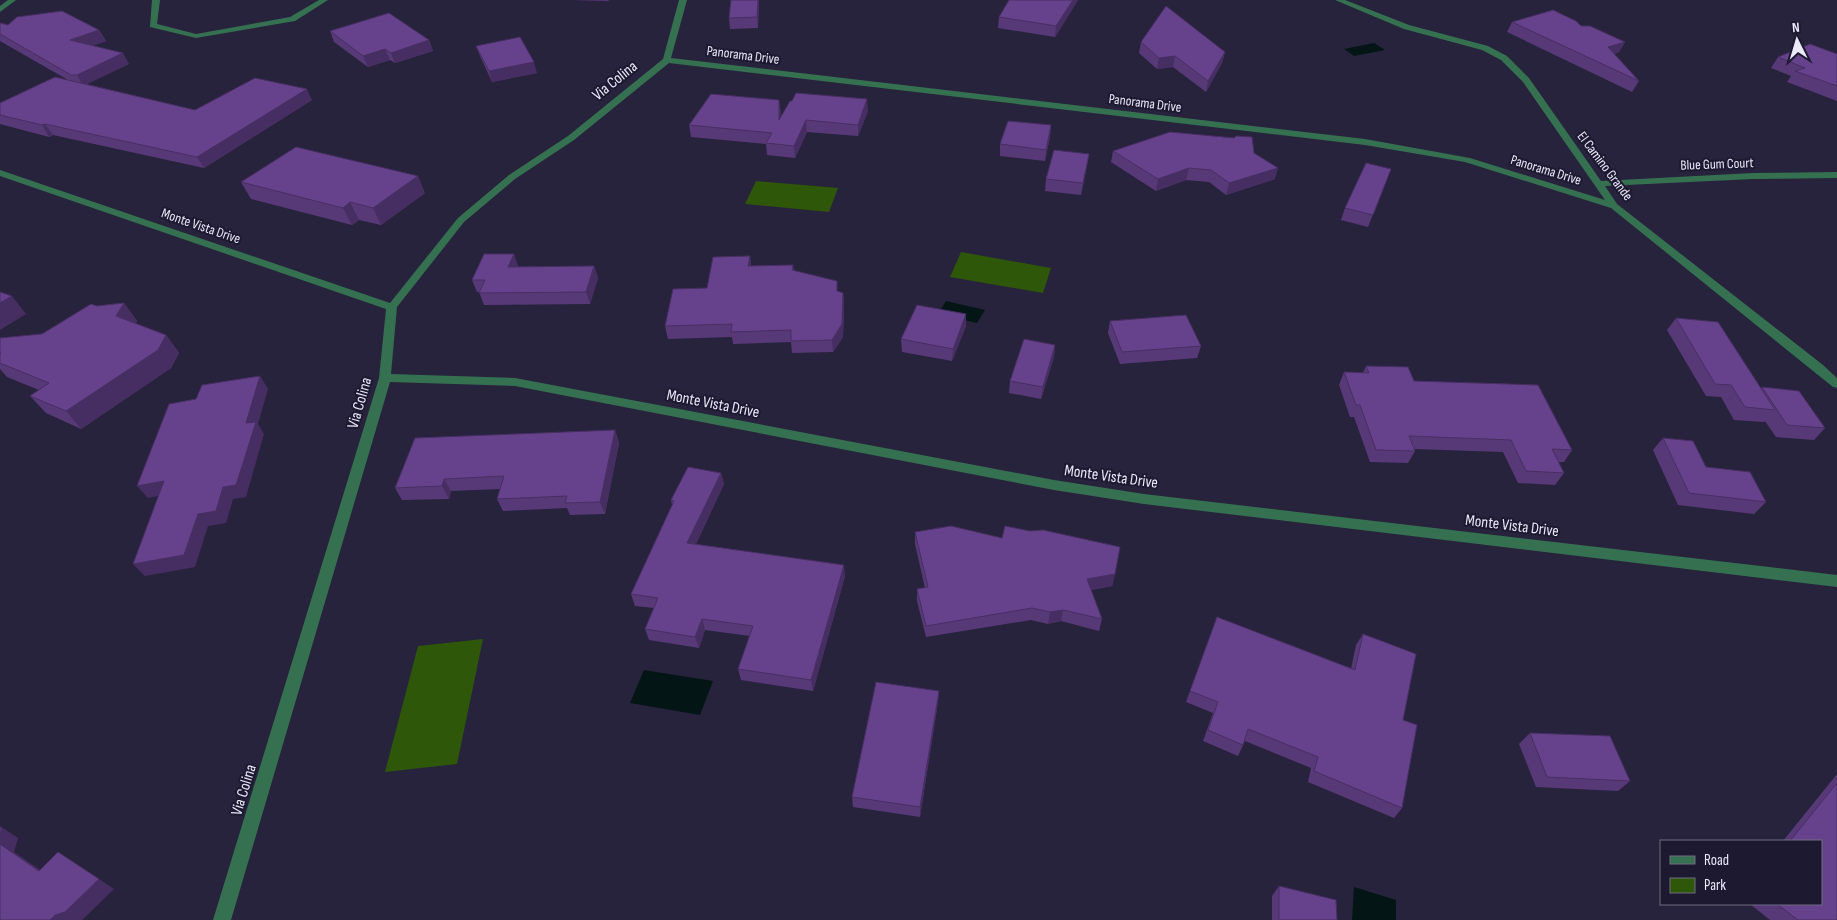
<svg xmlns="http://www.w3.org/2000/svg" width="1837" height="920" viewBox="0 0 1837 920" font-family="'Sofia Sans Condensed',sans-serif">
  <style>
    .green { fill: #2e5709 }
    .water { fill: #041516 }
    .lines { fill: none; stroke-linecap: round; stroke-linejoin: round }
    .minor { fill: #357150; fill-rule: evenodd }
    .wall { fill: #583978 }
    .shaded-wall { fill: #472e62 }
    .building { fill: #66428c; stroke: #472e62 }
    .labels { text-anchor: middle; dominant-baseline: central; stroke-width: 4; stroke-linejoin: round; paint-order: stroke }
    .far-street-label { font-size: 14px; fill: #eae8f9; stroke: #1d1931 }
    .street-label { font-size: 16px; fill: #eae8f9; stroke: #1d1931 }
  </style>
  <rect width="100%" height="100%" fill="#27233c"/>
  <g class="green">
    <polygon points="756,181 838,188 829,212 745,204"/>
    <polygon points="961,252 1051,268 1043,293 950,277"/>
    <polygon points="483,639 457,764 385,772 418,646"/>
  </g>
  <g class="water">
    <polygon points="1374,43 1385,50 1354,56 1344,49"/>
    <polygon points="946,301 985,310 977,323 938,314"/>
    <polygon points="644,670 713,681 700,715 630,703"/>
    <polygon points="1354,887 1396,900 1396,920 1352,920"/>
  </g>
  <g class="lines">
    <g class="minor">
      <polygon points="8,0 16,0 0,12 0,6"/>
      <polygon points="152,0 160,0 157,24 196,34 290,17 319,0 328,0 295,21 196,38 150,27"/>
      <polygon points="679,0 687,0 671,58 1365,139 1470,158 1605,200 1523,82 1501,60 1482,50 1404,29 1335,0 1345,0 1409,25 1488,46 1507,56 1529,78 1601,181 1753,173 1837,172 1837,178 1753,179 1605,186 1617,204 1823,365 1837,378 1837,388 1833,387 1611,208 1465,162 1365,145 669,63 574,140 515,179 464,222 397,307 391,374 515,378 1054,480 1144,494 1837,575 1837,587 1144,504 1054,490 515,386 390,382 231,920 213,920 379,378 386,309 0,176 0,170 390,303 458,218 509,175 568,136 663,59"/>
    </g>
  </g>
  <g class="wall">
    <polygon points="571,0 609,0 608,1"/>
    <polygon points="731,0 759,0 758,28 730,29 729,18"/>
    <polygon points="1078,0 1055,37 998,28 999,17"/>
    <polygon points="1512,22 1625,42 1619,52 1614,54 1639,81 1632,92 1507,32"/>
    <polygon points="0,23 8,25 99,30 106,41 92,46 129,64 86,84 195,110 312,100 204,168 53,135 49,137 0,124 0,103 68,80 0,41"/>
    <polygon points="330,31 429,40 433,51 395,63 390,60 368,67 334,42"/>
    <polygon points="1141,42 1225,52 1222,63 1206,92 1173,67 1157,69 1139,53"/>
    <polygon points="476,46 537,73 492,82 480,56"/>
    <polygon points="1837,54 1837,101 1787,82 1791,76 1771,68 1778,57"/>
    <polygon points="779,100 780,117 868,111 858,136 807,132 795,158 767,155 766,144 691,137 689,125"/>
    <polygon points="1051,125 1050,137 1045,161 1000,156 1000,144"/>
    <polygon points="1113,151 1254,153 1275,179 1226,195 1209,182 1186,180 1156,191 1111,162"/>
    <polygon points="1089,154 1087,166 1081,195 1045,191 1046,179"/>
    <polygon points="1391,169 1368,227 1341,220 1345,208"/>
    <polygon points="241,182 425,193 381,225 359,220 352,225 251,199"/>
    <polygon points="514,254 518,267 594,266 598,278 590,304 484,305 479,292 477,292 472,280"/>
    <polygon points="750,256 751,266 793,265 794,271 838,292 843,293 844,305 843,337 833,352 792,353 791,342 733,344 732,337 668,339 665,326 707,288"/>
    <polygon points="124,303 137,321 135,324 166,335 179,353 171,368 81,429 46,413 30,396 39,390 7,377 0,369 0,338 42,334 97,306"/>
    <polygon points="966,314 966,326 952,361 902,352 901,339"/>
    <polygon points="1676,318 1761,389 1762,387 1825,428 1814,440 1776,437 1765,421 1764,422 1734,420 1721,397 1706,396 1667,330"/>
    <polygon points="1110,321 1201,346 1197,358 1120,364 1108,333"/>
    <polygon points="1055,345 1054,357 1041,399 1009,393 1010,381"/>
    <polygon points="1366,366 1414,381 1572,450 1564,462 1558,462 1564,473 1555,485 1518,483 1503,452 1414,449 1415,451 1408,463 1370,462 1354,417 1350,417 1339,385 1344,372 1363,373"/>
    <polygon points="615,430 619,443 605,514 570,515 567,508 503,511 497,499 500,489 451,491 449,499 402,500 395,488"/>
    <polygon points="1663,438 1706,467 1766,502 1754,514 1678,505 1653,450"/>
    <polygon points="721,473 724,484 696,544 845,576 813,691 741,680 738,669 750,636 705,630 699,648 649,640 645,629 654,608 635,606 631,594 672,505 671,500"/>
    <polygon points="915,532 1115,574 1112,586 1091,590 1102,619 1099,631 1061,621 1048,624 1031,620 926,637 917,601 917,589 925,588 915,544"/>
    <polygon points="1217,617 1351,669 1356,645 1363,634 1403,720 1402,808 1394,818 1308,782 1311,768 1245,741 1238,756 1203,741 1213,713 1186,702"/>
    <polygon points="939,691 938,702 920,817 853,807 852,797"/>
    <polygon points="1530,733 1630,781 1618,791 1536,787 1519,744"/>
    <polygon points="1837,774 1837,919 1836,920 1770,920 1750,904 1821,904 1821,841 1783,841"/>
    <polygon points="1279,886 1337,920 1272,920 1272,896"/>
  </g>
  <g class="shaded-wall">
    <polygon points="758,0 759,0 758,28 757,17"/>
    <polygon points="1073,0 1078,0 1055,37 1056,26"/>
    <polygon points="99,30 106,41 77,51 70,40"/>
    <polygon points="429,40 433,51 395,63 391,53"/>
    <polygon points="1625,42 1619,52 1602,58 1608,47"/>
    <polygon points="385,49 390,60 368,67 363,56"/>
    <polygon points="1225,52 1222,63 1206,92 1208,81"/>
    <polygon points="123,53 129,64 83,86 77,75"/>
    <polygon points="1175,56 1173,67 1157,69 1159,58"/>
    <polygon points="534,62 537,73 492,82 489,71"/>
    <polygon points="307,89 312,100 204,168 197,157"/>
    <polygon points="867,99 868,111 858,136 858,125"/>
    <polygon points="779,100 781,111 780,131 779,120"/>
    <polygon points="806,120 807,132 795,158 794,146"/>
    <polygon points="45,124 53,135 49,137 42,125"/>
    <polygon points="1051,125 1050,137 1045,161 1046,150"/>
    <polygon points="1089,154 1087,166 1081,195 1083,183"/>
    <polygon points="1189,168 1186,180 1156,191 1158,179"/>
    <polygon points="1278,168 1275,179 1226,195 1229,183"/>
    <polygon points="418,176 425,193 381,225 373,208"/>
    <polygon points="350,202 359,220 352,225 343,208"/>
    <polygon points="514,254 518,266 512,279 508,267"/>
    <polygon points="750,256 751,268 748,266"/>
    <polygon points="594,266 598,278 590,304 586,292"/>
    <polygon points="843,293 844,305 843,337 833,352 832,340"/>
    <polygon points="12,296 26,314 0,330 0,303"/>
    <polygon points="124,303 137,321 130,334 116,316"/>
    <polygon points="966,314 966,326 952,361 953,349"/>
    <polygon points="166,335 179,353 171,368 81,429 66,411"/>
    <polygon points="1055,345 1054,357 1041,399 1043,387"/>
    <polygon points="260,376 268,389 258,424 264,434 246,497 233,499 226,523 208,526 195,567 145,576 133,564 198,514 223,487 246,423"/>
    <polygon points="615,430 619,443 605,514 600,502"/>
    <polygon points="721,473 724,484 691,554 687,543"/>
    <polygon points="444,479 451,491 449,499 442,486"/>
    <polygon points="164,481 174,493 148,498 137,486"/>
    <polygon points="844,565 845,576 813,691 811,680"/>
    <polygon points="1115,574 1112,586 1084,591 1087,579"/>
    <polygon points="1063,610 1061,621 1048,624 1050,612"/>
    <polygon points="702,619 705,630 699,648 695,637"/>
    <polygon points="939,691 938,702 920,817 920,807"/>
    <polygon points="0,826 18,838 14,852 55,880 39,871 0,844"/>
    <polygon points="58,852 114,889 82,920 50,920"/>
  </g>
  <g class="building">
    <polygon points="731,0 758,0 757,17 729,18"/>
    <polygon points="1009,0 1073,0 1056,26 999,17"/>
    <polygon points="1166,6 1225,52 1208,81 1175,56 1159,58 1141,42"/>
    <polygon points="1553,10 1576,21 1581,26 1590,26 1625,42 1608,47 1639,81 1512,22"/>
    <polygon points="62,11 99,30 70,40 123,53 77,75 71,75 0,34 0,23 8,25 17,17"/>
    <polygon points="389,13 429,40 391,53 385,49 363,56 330,31"/>
    <polygon points="520,37 534,62 489,71 476,46"/>
    <polygon points="1810,44 1837,54 1837,86 1795,71 1805,68 1778,57"/>
    <polygon points="55,77 195,110 255,78 307,89 197,157 45,124 42,125 0,115 0,103"/>
    <polygon points="796,93 867,99 858,125 806,120 794,146 766,143 772,133 689,125 711,94 779,100 779,120 790,101 792,101"/>
    <polygon points="1008,121 1051,125 1046,150 1000,144"/>
    <polygon points="1170,132 1234,138 1236,136 1252,137 1254,153 1278,168 1229,183 1211,170 1189,168 1158,179 1113,151"/>
    <polygon points="296,147 418,176 373,208 350,202 343,208 241,182"/>
    <polygon points="1054,150 1089,154 1083,183 1046,179"/>
    <polygon points="1366,163 1391,169 1373,215 1345,208"/>
    <polygon points="484,254 514,254 508,267 594,266 586,292 479,293 485,280 472,280"/>
    <polygon points="750,256 748,266 793,265 792,270 837,281 837,291 843,293 842,324 832,340 791,341 791,330 731,332 732,324 665,326 673,289 707,288 713,257"/>
    <polygon points="0,292 12,296 0,303"/>
    <polygon points="124,303 116,316 166,335 158,350 66,411 30,396 49,383 0,363 0,354 1,353 0,353 0,338 42,334 91,304 97,306"/>
    <polygon points="917,305 966,314 953,349 901,339"/>
    <polygon points="1186,315 1201,346 1122,352 1110,321"/>
    <polygon points="1676,318 1718,322 1775,410 1745,407 1731,385 1715,384"/>
    <polygon points="1024,339 1055,345 1043,387 1010,381"/>
    <polygon points="1366,366 1408,367 1414,381 1538,385 1572,450 1552,449 1564,473 1526,471 1511,440 1409,436 1415,451 1376,450 1360,405 1356,405 1344,372 1369,373"/>
    <polygon points="260,376 246,423 256,422 236,485 223,487 216,511 198,514 184,555 133,564 164,481 137,486 169,404 196,399 202,385"/>
    <polygon points="1762,387 1799,391 1825,428 1787,425"/>
    <polygon points="615,430 600,502 565,503 567,496 497,499 504,476 444,479 442,486 395,488 415,438"/>
    <polygon points="1663,438 1693,441 1706,467 1750,472 1766,502 1689,493"/>
    <polygon points="688,467 721,473 687,543 844,565 811,680 738,669 753,626 702,619 695,637 645,629 658,598 631,594 674,501 671,500"/>
    <polygon points="951,526 1002,538 1005,526 1030,531 1043,530 1120,547 1115,574 1087,579 1102,619 1063,610 1050,612 1032,608 926,626 917,589 928,587 915,532"/>
    <polygon points="1217,617 1355,670 1363,634 1416,654 1403,720 1417,725 1402,808 1314,771 1318,757 1248,729 1243,745 1208,730 1218,702 1190,691"/>
    <polygon points="876,682 939,691 920,807 852,797"/>
    <polygon points="1530,733 1610,736 1630,781 1547,777"/>
    <polygon points="1837,783 1837,919 1836,920 1798,920 1777,904 1821,904 1821,841 1790,841"/>
    <polygon points="0,827 2,828 0,835"/>
    <polygon points="0,844 39,871 58,852 99,879 65,912 55,915 50,920 0,920"/>
    <polygon points="1279,886 1336,900 1337,920 1279,920"/>
  </g>
  <g class="labels">
    <g class="far-street-label">
      <text transform="translate(743 55) rotate(7)">Panorama Drive</text>
      <text transform="translate(1145 103) rotate(7)">Panorama Drive</text>
      <text transform="translate(1717 164) rotate(-2)">Blue Gum Court</text>
      <text transform="translate(1605 166) rotate(53)">El Camino Grande</text>
      <text transform="translate(1546 170) rotate(17)">Panorama Drive</text>
      <text transform="translate(201 226) rotate(19)">Monte Vista Drive</text>
    </g>
    <g class="street-label">
      <text transform="translate(615 81) rotate(-39)">Via Colina</text>
      <text transform="translate(360 403) rotate(-74)">Via Colina</text>
      <text transform="translate(713 404) rotate(11)">Monte Vista Drive</text>
      <text transform="translate(1111 477) rotate(8)">Monte Vista Drive</text>
      <text transform="translate(1512 526) rotate(7)">Monte Vista Drive</text>
      <text transform="translate(244 790) rotate(-73)">Via Colina</text>
    </g>
  </g>
  <rect x="1660" y="840" width="162" height="65" fill="#1d1931" stroke="#6f6c81"/>
  <rect x="1670" y="856" width="25" height="8" fill="#357150" stroke="#6f6c81"/>
  <text x="1704" y="865" font-size="15" fill="#eae8f9">Road</text>
  <rect x="1670" y="878" width="25" height="15" fill="#2e5709" stroke="#6f6c81"/>
  <text x="1704" y="890" font-size="15" fill="#eae8f9">Park</text>
  <g transform="translate(1797 40) rotate(355)" stroke="#1d1931" stroke-width="4" paint-order="stroke">
  <path d="M0-4L9 19L0 12L-9 19Z" fill="#eae8f9"/>
  <text y="-8" font-size="14" font-weight="bold" text-anchor="middle" fill="#eae8f9">N</text>
  </g>
</svg>
